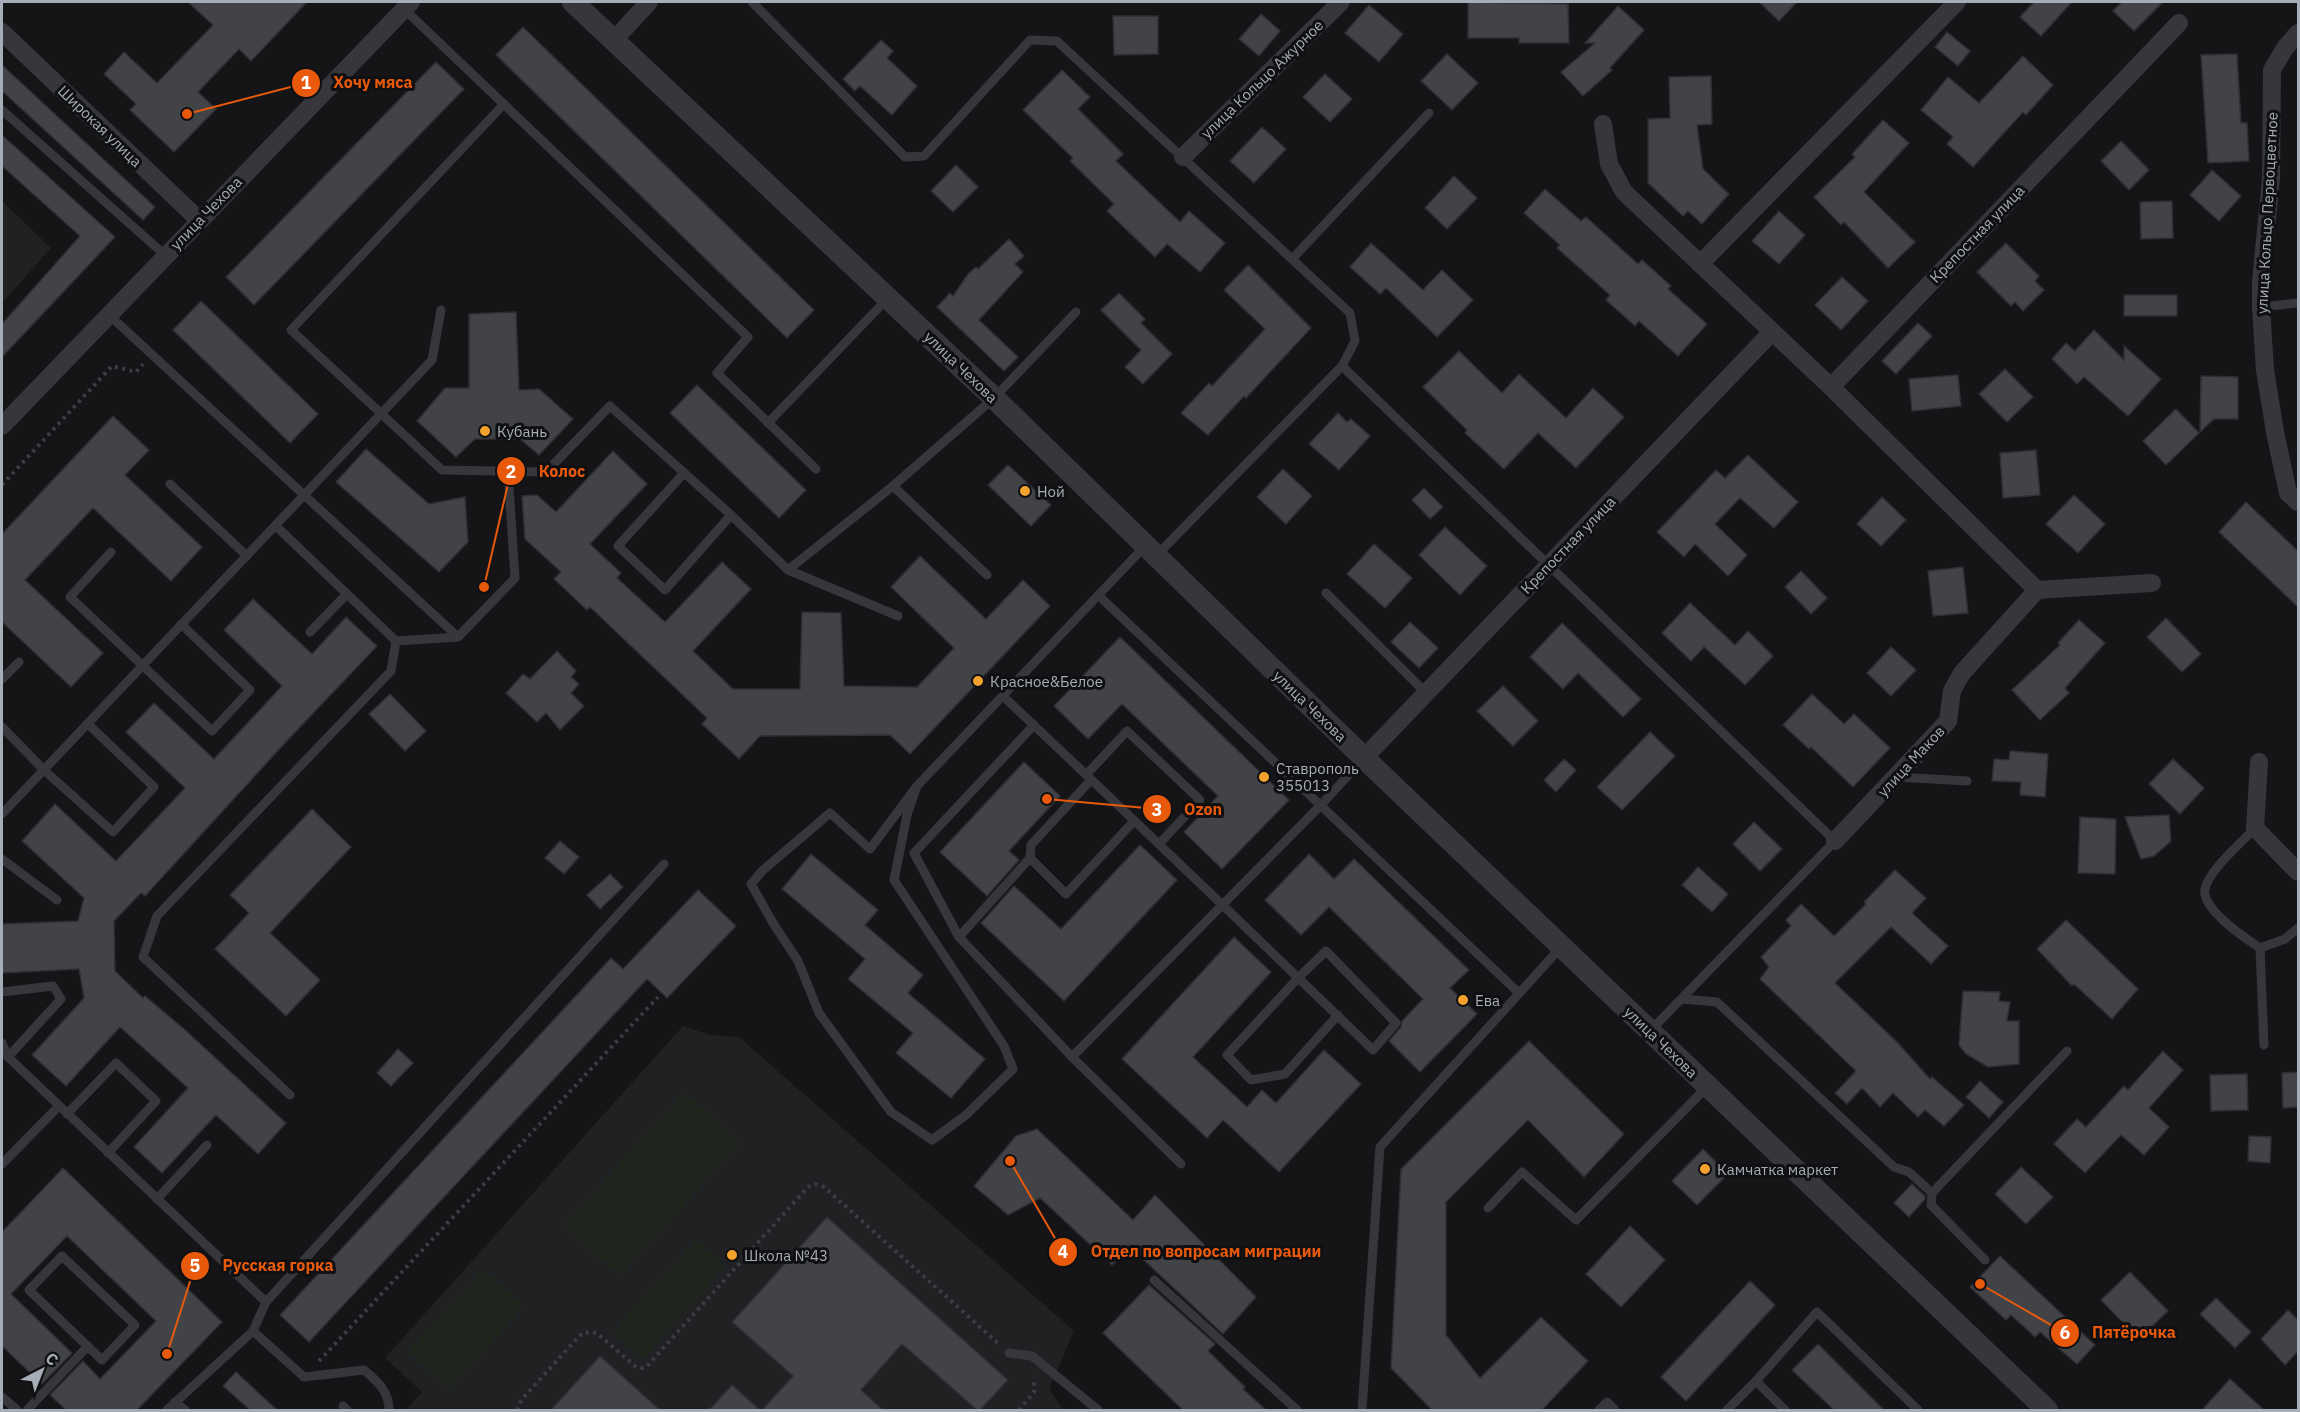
<svg xmlns="http://www.w3.org/2000/svg" width="2300" height="1412" viewBox="0 0 2300 1412" font-family="'IBM Plex Sans',sans-serif">
  <style>
    .built { fill: #212124 }
    .green { fill: #1d251d }
    .building { fill: #414347; stroke: #2f2f33; stroke-width: 1.5 }
    .lines { fill: none; stroke-linecap: round; stroke-linejoin: round }
    .path { stroke: #3c3e43; stroke-width: 4; stroke-dasharray: 3 4.5; stroke-linecap: butt }
    .service { stroke: #36373c; stroke-width: 9 }
    .minor { stroke: #36373c; stroke-width: 18 }
    .tertiary { stroke: #36373c; stroke-width: 22 }
    .poi-dot { fill: #f5a12e; stroke: #101012; stroke-width: 2 }
    .labels { text-anchor: middle; dominant-baseline: central; stroke-width: 6; stroke-linejoin: round; paint-order: stroke }
    .street-label { font-size: 15px; fill: #a6adb7; stroke: #101012 }
    .poi-label { font-size: 15px; fill: #a6adb7; stroke: #101012; text-anchor: start }
    .leader { fill: none; stroke: #e8590c; stroke-width: 2 }
    .callout-dot { fill: #e8590c; stroke: #101012; stroke-width: 2 }
    .mark-label { font-size: 18px; text-anchor: middle; font-weight: bold; fill: #fff }
    .callout-label { font-size: 16px; text-anchor: middle; font-weight: bold; fill: #e8590c; stroke: #101012; stroke-width: 6; stroke-linejoin: round; paint-order: stroke }
  </style>
  <rect width="100%" height="100%" fill="#151517"/>
  <g class="built">
    <polygon points="2,201 51,248 2,303"/>
    <polygon points="683,1026 710,1035 739,1037 1074,1331 1049,1389 1063,1410 406,1410 422,1392 385,1358"/>
  </g>
  <g class="green">
    <polygon points="684,1092 740,1142 620,1276 564,1226"/>
    <polygon points="696,1240 725,1266 642,1360 612,1333"/>
    <polygon points="483,1269 524,1306 449,1390 408,1352"/>
  </g>
  <g class="building">
    <polygon points="188,2 307,2 251,61 239,49 198,92 216,109 174,152 130,110 136,104 104,74 124,52 157,83 213,25"/>
    <polygon points="1468,2 1568,4 1569,43 1519,43 1519,38 1468,38"/>
    <polygon points="1759,2 1797,2 1779,21"/>
    <polygon points="2034,2 2072,2 2041,36 2020,17"/>
    <polygon points="2122,2 2163,2 2134,31 2113,11"/>
    <polygon points="1369,5 1403,34 1379,62 1345,33"/>
    <polygon points="1618,6 1644,30 1610,68 1612,70 1583,96 1561,72 1595,43 1585,43"/>
    <polygon points="1261,14 1280,31 1259,56 1239,39"/>
    <polygon points="1113,16 1158,16 1158,54 1114,55"/>
    <polygon points="523,27 814,310 787,338 496,55"/>
    <polygon points="1947,32 1970,51 1958,66 1935,47"/>
    <polygon points="881,40 893,51 887,58 917,86 892,115 860,86 855,91 843,79"/>
    <polygon points="1447,54 1478,83 1452,110 1421,81"/>
    <polygon points="2237,54 2241,123 2247,123 2249,161 2208,163 2201,55"/>
    <polygon points="2023,56 2053,85 2026,115 2023,112 1973,167 1947,144 1953,137 1921,110 1948,77 1979,103"/>
    <polygon points="436,62 464,89 254,305 226,277"/>
    <polygon points="2,65 155,207 143,220 2,91"/>
    <polygon points="1062,70 1090,97 1078,109 1123,154 1116,161 1180,222 1189,211 1225,243 1200,272 1167,244 1155,257 1107,211 1114,204 1070,161 1073,158 1023,110"/>
    <polygon points="1325,74 1352,99 1330,122 1303,97"/>
    <polygon points="1711,76 1712,124 1697,125 1703,169 1729,194 1702,224 1688,211 1683,216 1648,183 1648,119 1670,118 1669,77"/>
    <polygon points="1883,120 1909,143 1864,192 1915,242 1888,268 1844,222 1841,225 1814,197 1855,157 1852,154"/>
    <polygon points="1262,127 1286,149 1254,183 1230,161"/>
    <polygon points="2,135 115,237 2,357 2,324 80,236 2,166"/>
    <polygon points="2121,141 2149,170 2129,190 2101,161"/>
    <polygon points="956,165 978,187 953,212 931,191"/>
    <polygon points="2212,170 2241,196 2219,221 2190,195"/>
    <polygon points="1454,176 1477,198 1447,229 1425,208"/>
    <polygon points="1545,189 1581,221 1586,217 1638,264 1642,260 1671,286 1668,289 1707,324 1678,356 1639,321 1635,326 1606,300 1610,295 1557,248 1560,245 1524,213"/>
    <polygon points="2172,201 2173,238 2141,239 2140,202"/>
    <polygon points="1779,211 1805,235 1779,264 1752,241"/>
    <polygon points="1009,239 1024,256 1015,264 1023,272 979,320 1018,357 1004,371 937,307 950,293 953,296 968,274 976,267 978,269"/>
    <polygon points="1371,243 1423,290 1442,270 1473,300 1437,337 1386,288 1380,294 1350,267"/>
    <polygon points="2006,243 2039,276 2035,281 2044,290 2023,311 2015,302 2011,306 1977,272"/>
    <polygon points="1248,265 1311,328 1246,398 1244,396 1208,435 1181,413 1209,383 1212,386 1265,329 1224,290"/>
    <polygon points="1842,277 1868,301 1841,330 1815,305"/>
    <polygon points="1119,293 1145,319 1141,323 1172,354 1143,384 1125,367 1141,350 1101,310"/>
    <rect x="2124" y="295" width="53" height="21"/>
    <polygon points="201,301 318,414 290,443 173,330"/>
    <polygon points="516,312 519,390 539,389 573,419 539,455 520,439 475,439 456,457 417,421 445,388 469,388 469,314"/>
    <polygon points="1918,323 1932,336 1896,374 1882,361"/>
    <polygon points="2094,330 2124,360 2124,346 2161,379 2128,416 2084,377 2077,384 2052,359 2066,343 2075,351"/>
    <polygon points="1459,351 1502,393 1519,374 1566,418 1593,388 1624,417 1576,468 1538,433 1504,469 1465,433 1467,430 1423,387"/>
    <polygon points="2005,369 2033,397 2007,422 1979,394"/>
    <polygon points="1958,375 1961,406 1912,411 1909,379"/>
    <polygon points="2201,376 2238,377 2238,419 2214,419 2200,432"/>
    <polygon points="697,385 806,490 779,518 670,413"/>
    <polygon points="2176,409 2199,433 2166,465 2143,441"/>
    <polygon points="1338,413 1347,422 1351,419 1370,436 1339,470 1309,444"/>
    <polygon points="113,416 149,450 125,475 202,547 171,581 93,508 25,580 103,653 71,687 2,622 2,534"/>
    <polygon points="366,449 429,504 465,497 468,542 439,572 336,482"/>
    <polygon points="2036,450 2040,495 2003,498 2000,453"/>
    <polygon points="613,451 647,484 590,544 621,573 617,578 665,622 722,562 751,589 693,651 733,689 800,689 802,612 841,613 844,686 917,687 954,648 891,587 920,556 986,619 1023,580 1050,606 910,754 890,735 760,736 739,759 702,724 707,718 590,607 587,610 554,579 561,572 525,539 522,496 537,495 556,512"/>
    <polygon points="1748,455 1798,502 1774,528 1740,498 1715,524 1747,555 1728,576 1695,544 1684,557 1657,532 1716,470 1725,478"/>
    <polygon points="1008,465 1051,505 1031,526 988,485"/>
    <polygon points="1283,469 1312,496 1286,524 1257,497"/>
    <polygon points="1424,488 1443,507 1430,519 1412,500"/>
    <polygon points="2074,495 2105,524 2078,553 2046,524"/>
    <polygon points="1882,497 1906,520 1881,546 1857,524"/>
    <polygon points="2246,502 2298,551 2298,607 2219,532"/>
    <polygon points="1445,527 1487,566 1460,595 1419,555"/>
    <polygon points="1374,544 1412,578 1385,608 1347,574"/>
    <polygon points="1963,567 1968,613 1933,616 1928,571"/>
    <polygon points="1801,571 1827,598 1811,614 1785,587"/>
    <polygon points="253,599 312,654 346,617 377,646 283,745 145,896 141,893 114,921 115,971 143,998 145,996 184,1029 286,1123 258,1154 216,1115 162,1173 134,1147 188,1088 120,1027 66,1086 32,1055 84,998 79,969 2,973 2,924 78,921 84,898 22,841 55,804 116,861 185,788 126,732 154,703 214,759 282,686 224,630"/>
    <polygon points="1690,603 1735,645 1748,631 1773,656 1745,685 1704,647 1691,661 1662,633"/>
    <polygon points="2166,618 2201,654 2182,672 2147,637"/>
    <polygon points="2079,620 2105,643 2065,688 2069,693 2040,720 2012,690 2060,645 2058,643"/>
    <polygon points="1410,622 1438,648 1419,668 1391,642"/>
    <polygon points="1562,623 1641,699 1623,717 1578,673 1563,689 1530,657"/>
    <polygon points="1120,637 1289,800 1222,869 1184,832 1218,796 1122,704 1088,739 1054,706"/>
    <polygon points="1891,647 1916,670 1891,696 1867,673"/>
    <polygon points="557,651 576,671 571,677 579,684 571,693 584,706 560,730 546,713 537,722 506,693 523,674 530,679"/>
    <polygon points="1503,686 1538,721 1513,746 1477,711"/>
    <polygon points="390,694 426,731 405,751 369,714"/>
    <polygon points="1812,694 1844,724 1854,714 1890,748 1853,787 1811,747 1809,749 1783,725"/>
    <polygon points="1650,732 1675,756 1622,810 1597,787"/>
    <polygon points="2010,751 2048,754 2045,797 2020,795 2021,782 1992,781 1994,759 2009,760"/>
    <polygon points="1564,759 1576,770 1556,792 1544,780"/>
    <polygon points="2173,759 2204,788 2180,814 2149,784"/>
    <polygon points="1024,762 1060,796 1009,851 1019,860 987,896 940,852"/>
    <polygon points="312,809 351,847 270,933 320,980 286,1016 215,949 249,913 230,895"/>
    <polygon points="2169,815 2171,841 2154,856 2141,859 2125,817"/>
    <polygon points="2080,817 2116,819 2115,874 2078,873"/>
    <polygon points="1754,822 1782,849 1760,871 1733,844"/>
    <polygon points="560,841 579,857 564,874 545,858"/>
    <polygon points="1140,845 1177,880 1064,1001 981,923 1014,886 1061,929"/>
    <polygon points="811,854 878,910 865,925 923,975 908,993 985,1059 951,1098 896,1053 913,1033 848,979 865,959 782,889"/>
    <polygon points="1309,854 1334,879 1354,859 1469,970 1450,988 1477,1014 1420,1072 1389,1041 1401,1027 1402,1021 1423,999 1329,907 1301,935 1265,900"/>
    <polygon points="1698,867 1728,894 1712,912 1682,885"/>
    <polygon points="1895,870 1926,898 1912,913 1948,946 1931,964 1891,927 1835,983 1897,1042 1930,1079 1932,1077 1964,1105 1944,1126 1925,1110 1918,1117 1893,1093 1880,1107 1862,1088 1847,1104 1835,1093 1856,1071 1760,979 1769,967 1761,957 1791,926 1786,920 1801,904 1834,936 1866,904 1864,902"/>
    <polygon points="610,874 623,887 600,909 587,895"/>
    <polygon points="698,890 736,926 667,998 647,979 309,1342 280,1315 611,958 623,969"/>
    <polygon points="2066,920 2138,989 2112,1019 2074,984 2072,986 2037,949"/>
    <polygon points="1234,937 1271,972 1193,1057 1247,1107 1262,1090 1276,1103 1324,1050 1361,1084 1279,1172 1223,1120 1207,1138 1122,1059"/>
    <polygon points="1963,991 2000,992 1999,1001 2010,1002 2007,1021 2019,1021 2019,1064 1988,1067 1966,1054 1962,1049 1959,1045"/>
    <polygon points="1529,1041 1624,1134 1584,1177 1528,1120 1446,1202 1446,1335 1480,1378 1541,1317 1588,1361 1542,1410 1432,1410 1391,1368 1401,1169"/>
    <polygon points="398,1049 413,1063 391,1086 377,1073"/>
    <polygon points="2163,1051 2183,1070 2149,1108 2169,1127 2144,1155 2121,1135 2085,1173 2054,1144 2077,1119 2086,1127 2124,1086 2128,1090"/>
    <polygon points="2298,1072 2298,1107 2283,1108 2282,1073"/>
    <polygon points="2247,1074 2248,1110 2211,1111 2210,1075"/>
    <polygon points="1980,1081 2003,1102 1989,1118 1966,1097"/>
    <polygon points="1037,1129 1133,1220 1155,1195 1256,1297 1223,1334 1130,1247 1112,1265 1040,1198 1008,1215 974,1186 1016,1136"/>
    <polygon points="2249,1136 2271,1137 2270,1163 2248,1161"/>
    <polygon points="1703,1149 1728,1174 1697,1205 1672,1181"/>
    <polygon points="2021,1167 2053,1197 2026,1224 1995,1194"/>
    <polygon points="63,1168 222,1322 137,1410 66,1410 50,1395 83,1361 100,1379 156,1321 67,1236 11,1294 72,1353 42,1384 2,1346 2,1232"/>
    <polygon points="1912,1184 1925,1196 1925,1199 1909,1217 1894,1203"/>
    <polygon points="827,1217 1008,1380 980,1410 977,1410 902,1344 861,1390 883,1410 762,1410 793,1376 732,1322"/>
    <polygon points="1630,1226 1665,1260 1621,1307 1586,1274"/>
    <polygon points="2000,1256 2095,1345 2077,1364 2040,1332 2035,1337 2011,1315 2006,1320 1970,1287"/>
    <polygon points="2130,1272 2168,1311 2139,1339 2101,1300"/>
    <polygon points="1750,1281 1775,1305 1686,1401 1661,1377"/>
    <polygon points="1149,1285 1215,1344 1208,1351 1245,1387 1243,1389 1266,1410 1183,1410 1103,1333"/>
    <polygon points="2216,1298 2251,1332 2235,1348 2200,1314"/>
    <polygon points="2288,1310 2298,1320 2298,1351 2285,1365 2261,1339"/>
    <polygon points="1818,1344 1884,1410 1834,1410 1792,1370"/>
    <polygon points="600,1356 660,1410 551,1410"/>
    <polygon points="236,1372 277,1410 250,1410 223,1386"/>
    <polygon points="2230,1379 2264,1410 2202,1410"/>
    <polygon points="732,1385 760,1410 709,1410"/>
  </g>
  <g class="lines">
    <g class="path">
      <polyline points="2,485 112,366 136,372 143,364"/>
      <polyline points="319,1361 658,997"/>
      <polyline points="517,1410 522,1399 582,1333 593,1332 598,1334 636,1367 643,1368 648,1365 808,1187 815,1184 824,1187 999,1344"/>
      <polyline points="1019,1410 1034,1392 1034,1378"/>
    </g>
    <g class="service">
      <polyline points="752,2 905,157 924,156 1030,40 1057,41 1350,313 1355,341 1342,366"/>
      <polyline points="404,9 748,337 717,373 816,469"/>
      <polyline points="504,104 291,330 442,470 546,472 610,406 731,515 788,570 898,616"/>
      <polyline points="2,110 165,255"/>
      <polyline points="1293,258 1429,113"/>
      <polyline points="2261,307 2298,303"/>
      <polyline points="108,314 458,637 515,578 508,471"/>
      <polyline points="768,423 888,298"/>
      <polyline points="684,473 618,546 665,590 731,515"/>
      <polyline points="170,484 247,556"/>
      <polyline points="893,486 987,575"/>
      <polyline points="276,526 396,641 458,637"/>
      <polyline points="111,552 70,597 212,731 250,690 181,624"/>
      <polyline points="1156,556 1342,366 1835,841 1650,1031"/>
      <polyline points="788,570 893,486 994,398 1076,312"/>
      <polyline points="1326,593 1426,693"/>
      <polyline points="1098,595 1519,993"/>
      <polyline points="310,632 347,594"/>
      <polyline points="2,679 19,662"/>
      <path d="M1004,697C1128,814 1251,932 1373,1050L1396,1023L1326,951L1298,978L1227,1055L1251,1080L1285,1074L1338,1015"/>
      <polyline points="1034,725 914,853 959,937 1072,1057 1181,1164"/>
      <polyline points="2,727 44,770 113,832 154,787 88,724"/>
      <polyline points="1086,775 1127,731 1200,800 1160,843"/>
      <polyline points="1896,777 1967,781"/>
      <polyline points="917,786 870,849 830,813 762,871 751,884 773,923 798,961 819,1013 891,1112 932,1140 966,1115 1013,1069 1004,1046 894,880 907,815 917,786 1146,545"/>
      <polyline points="2,814 432,360 441,310"/>
      <path d="M2255,828C2242,842 2208,871 2205,889C2201,909 2245,938 2260,948L2285,939L2298,928"/>
      <polyline points="1030,858 1066,894 1134,821"/>
      <polyline points="2,859 57,900"/>
      <polyline points="959,937 1030,858 1031,845 1091,780"/>
      <polyline points="2260,948 2264,1045"/>
      <polyline points="2,992 53,986 61,999 8,1057"/>
      <polyline points="1682,999 1717,1002 1894,1167 1909,1172 1932,1193 1931,1205 1985,1260"/>
      <polyline points="2,1043 8,1057 266,1302 253,1331 167,1410"/>
      <polyline points="1072,1057 1320,806 1364,758"/>
      <polyline points="290,1095 143,957 157,916 391,671 396,641"/>
      <polyline points="67,1114 116,1063 156,1101 108,1153"/>
      <polyline points="2,1164 59,1106"/>
      <polyline points="1932,1193 2067,1051"/>
      <polyline points="157,1199 207,1145"/>
      <polyline points="1488,1208 1522,1172 1576,1220 1707,1087"/>
      <polygon points="62,1256 135,1325 102,1360 29,1290"/>
      <polyline points="1154,1280 1297,1410"/>
      <polyline points="266,1302 664,864"/>
      <path d="M253,1331L304,1377L364,1370C378,1382 389,1391 389,1410"/>
      <polyline points="1009,1353 1032,1356 1098,1410"/>
      <polyline points="1756,1381 1817,1312 1918,1410"/>
      <polyline points="2,1397 17,1410"/>
      <polyline points="175,1402 185,1410"/>
      <polyline points="343,1406 347,1410"/>
      <polyline points="27,1410 88,1346"/>
      <polyline points="1362,1410 1380,1147 1562,946"/>
      <polyline points="1599,1410 1607,1402 1615,1410"/>
      <polyline points="1727,1410 1756,1381 1785,1410"/>
    </g>
    <g class="minor">
      <polyline points="2,32 199,220"/>
      <polyline points="2298,33 2285,48 2272,70 2271,178 2261,282 2261,307 2265,370 2275,432 2288,493 2298,502"/>
      <polyline points="614,40 649,2"/>
      <polyline points="1603,124 1609,164 1624,192 1831,387 2179,23"/>
      <polyline points="1183,157 1341,2"/>
      <polyline points="1700,264 1957,2"/>
      <polyline points="1831,387 2037,590 2152,583"/>
      <polyline points="2,426 411,2"/>
      <polyline points="1364,758 1772,332"/>
      <polyline points="2259,762 2255,828 2298,872"/>
      <polyline points="1835,841 1948,721 1952,691 1962,673 2037,590"/>
    </g>
    <polyline class="tertiary" points="573,2 994,398 1364,758 2047,1410"/>
  </g>
  <g class="poi-dot">
    <circle cx="485" cy="431" r="6"/>
    <circle cx="1025" cy="491" r="6"/>
    <circle cx="978" cy="681" r="6"/>
    <circle cx="1264" cy="777" r="6"/>
    <circle cx="1463" cy="1000" r="6"/>
    <circle cx="1705" cy="1169" r="6"/>
    <circle cx="732" cy="1255" r="6"/>
  </g>
  <g class="labels">
    <g class="street-label">
      <text transform="translate(1262 79) rotate(-44)">улица Кольцо Ажурное</text>
      <text transform="translate(100 126) rotate(44)">Широкая улица</text>
      <text transform="translate(206 213) rotate(-46)">улица Чехова</text>
      <text transform="translate(2267 213) rotate(-87)">улица Кольцо Первоцветное</text>
      <text transform="translate(1977 234) rotate(-46)">Крепостная улица</text>
      <text transform="translate(961 367) rotate(44)">улица Чехова</text>
      <text transform="translate(1568 545) rotate(-46)">Крепостная улица</text>
      <text transform="translate(1310 706) rotate(44)">улица Чехова</text>
      <text transform="translate(1911 761) rotate(-47)">улица Маков</text>
      <text transform="translate(1661 1042) rotate(44)">улица Чехова</text>
    </g>
    <g class="poi-label">
      <text x="497" y="431">Кубань</text>
      <text x="1037" y="491">Ной</text>
      <text x="990" y="681">Красное&amp;Белое</text>
      <text x="1276" y="768">Ставрополь<tspan x="1276" dy="17">355013</tspan></text>
      <text x="1475" y="1000">Ева</text>
      <text x="1717" y="1169">Камчатка маркет</text>
      <text x="744" y="1255">Школа №43</text>
    </g>
  </g>
  <path class="leader" d="M187 114L306 83M484 587L511 471M1047 799L1157 809M1010 1161L1063 1252M167 1354L195 1266M1980 1284L2065 1333"/>
  <g class="callout-dot">
    <circle cx="187" cy="114" r="6"/>
    <circle cx="484" cy="587" r="6"/>
    <circle cx="1047" cy="799" r="6"/>
    <circle cx="1010" cy="1161" r="6"/>
    <circle cx="167" cy="1354" r="6"/>
    <circle cx="1980" cy="1284" r="6"/>
    <circle cx="306" cy="83" r="15"/>
    <circle cx="511" cy="471" r="15"/>
    <circle cx="1157" cy="809" r="15"/>
    <circle cx="1063" cy="1252" r="15"/>
    <circle cx="195" cy="1266" r="15"/>
    <circle cx="2065" cy="1333" r="15"/>
  </g>
  <g class="mark-label">
    <text x="306" y="89">1</text>
    <text x="511" y="478">2</text>
    <text x="1157" y="816">3</text>
    <text x="1063" y="1258">4</text>
    <text x="195" y="1272">5</text>
    <text x="2065" y="1339">6</text>
  </g>
  <g class="callout-label">
    <text x="373" y="88">Хочу мяса</text>
    <text x="562" y="477">Колос</text>
    <text x="1203" y="815">Ozon</text>
    <text x="1206" y="1257">Отдел по вопросам миграции</text>
    <text x="278" y="1271">Русская горка</text>
    <text x="2134" y="1338">Пятёрочка</text>
  </g>
  <rect width="2300" height="1412" fill="none" stroke="#a6adb7" stroke-width="6"/>
  <g transform="translate(42 1370) rotate(42)" stroke="#101012" stroke-width="4.5" paint-order="stroke">
  <path d="M0-4.5L10 22L0 15L-10 22Z" fill="#a6adb7"/>
  <text y="-9" font-size="16" font-weight="bold" text-anchor="middle" fill="#a6adb7">С</text>
  </g>
</svg>
